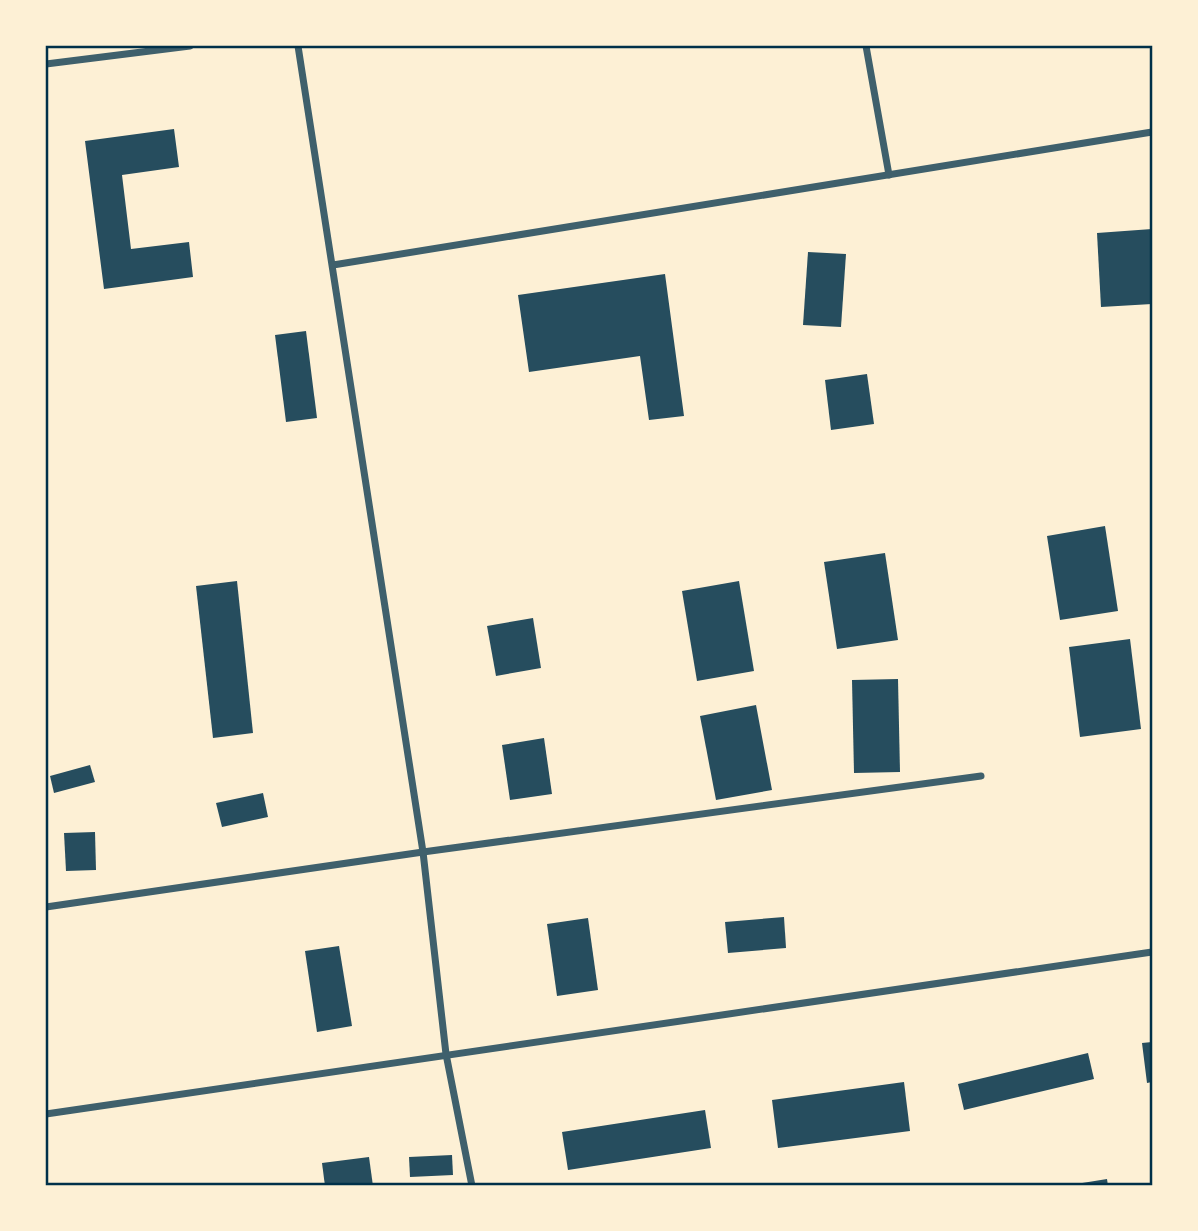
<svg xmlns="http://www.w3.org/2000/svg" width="1198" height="1231" viewBox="0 0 1198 1231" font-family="'Noto Sans',sans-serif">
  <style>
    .building { fill: #264d5e }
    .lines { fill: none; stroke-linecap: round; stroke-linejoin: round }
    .minor { stroke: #3f606c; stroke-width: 7 }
    .neatline { fill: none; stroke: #003049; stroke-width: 2.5 }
  </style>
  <rect width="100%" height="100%" fill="#fdf0d5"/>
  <g class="building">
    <polygon points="174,129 179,167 122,175 131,249 189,242 193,277 104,289 85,141"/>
    <polygon points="1152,229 1152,304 1101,307 1097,233"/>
    <polygon points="808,252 846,254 841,327 803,325"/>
    <polygon points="665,274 684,416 649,420 640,356 529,372 518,295"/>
    <polygon points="306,331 317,418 286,422 275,335"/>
    <polygon points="867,374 874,424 831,430 825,380"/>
    <polygon points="1105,526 1118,611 1060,620 1047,536"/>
    <polygon points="885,553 898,640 837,649 824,562"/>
    <polygon points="237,581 253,733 213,738 196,586"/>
    <polygon points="739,581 754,671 697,681 682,591"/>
    <polygon points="533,618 541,668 496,676 487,626"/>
    <polygon points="1130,639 1141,729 1080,737 1069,647"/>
    <polygon points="898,679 900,772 854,773 852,680"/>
    <polygon points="756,705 772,790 716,800 700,716"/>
    <polygon points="544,738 552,794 510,800 502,745"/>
    <polygon points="90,765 95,782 54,793 50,776"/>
    <polygon points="263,793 268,817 222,827 216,803"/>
    <polygon points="95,832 96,870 66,871 64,833"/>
    <polygon points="784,917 786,948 728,953 725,922"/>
    <polygon points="588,918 598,990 557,996 547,924"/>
    <polygon points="339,946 352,1026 317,1032 305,951"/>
    <polygon points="1152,1042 1152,1082 1147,1083 1142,1043"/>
    <polygon points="1088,1053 1094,1079 964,1110 958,1084"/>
    <polygon points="904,1082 910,1131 778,1148 772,1100"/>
    <polygon points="705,1110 711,1148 568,1170 562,1132"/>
    <polygon points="452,1155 453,1175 410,1177 409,1157"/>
    <polygon points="369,1157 373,1186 325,1186 322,1163"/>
    <polygon points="1107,1179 1108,1186 1076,1186 1076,1184"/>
  </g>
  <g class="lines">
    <g class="minor">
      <polyline points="298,46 423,852 446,1054 472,1186"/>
      <polyline points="866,46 889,175"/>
      <polyline points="46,64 190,46"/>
      <polyline points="333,265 1152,132"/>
      <polyline points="46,907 423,852 981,776"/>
      <polyline points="46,1114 1152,952"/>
    </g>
  </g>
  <rect width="1198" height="1231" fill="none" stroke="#fdf0d5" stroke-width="94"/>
  <rect x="47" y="47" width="1104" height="1137" class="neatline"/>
</svg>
